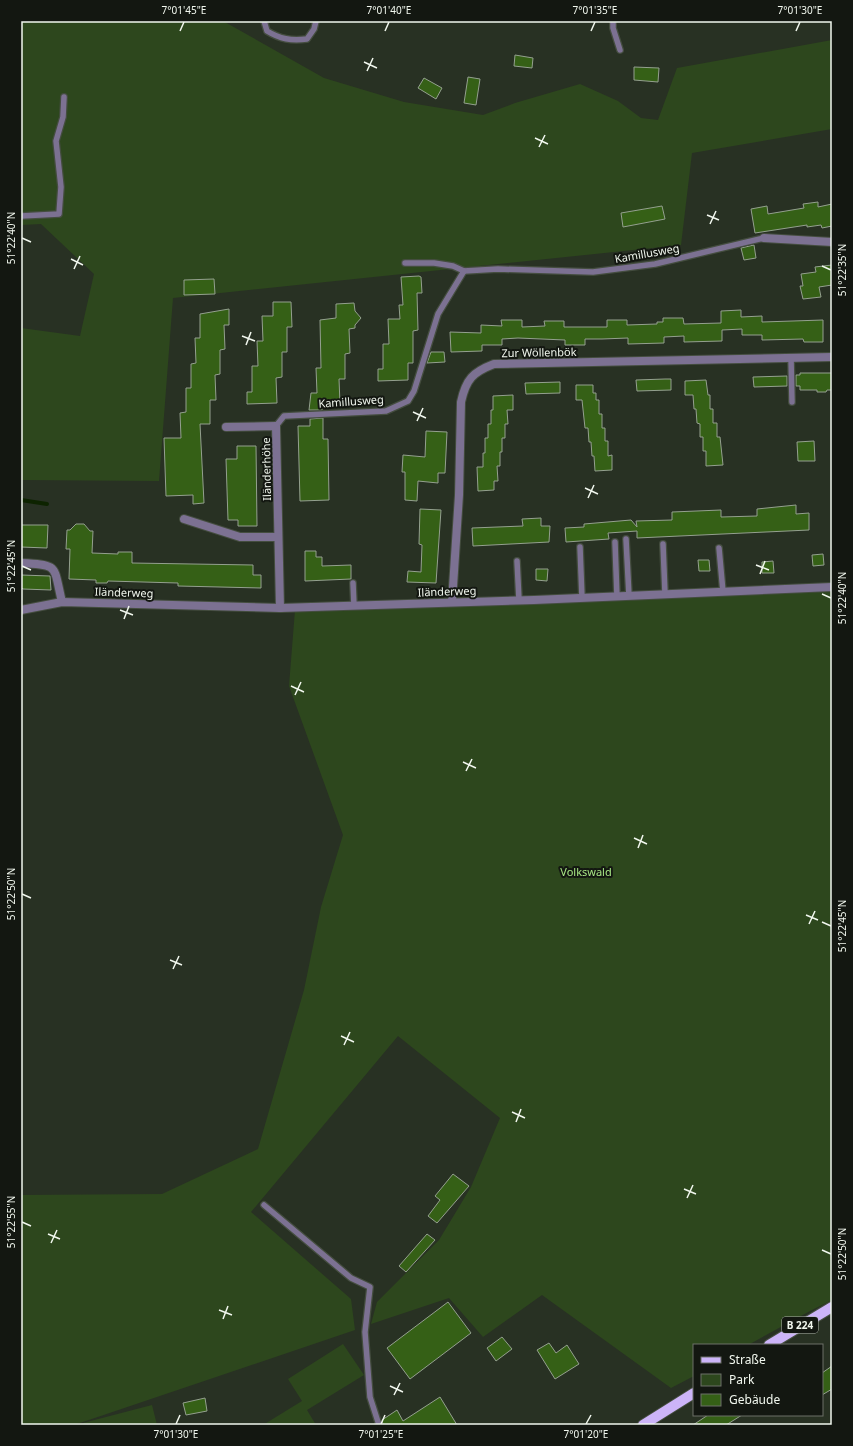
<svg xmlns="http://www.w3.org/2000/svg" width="853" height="1446" viewBox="0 0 853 1446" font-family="'Noto Sans',sans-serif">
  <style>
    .green { fill: #2d471d }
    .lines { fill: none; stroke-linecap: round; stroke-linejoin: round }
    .stream { stroke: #0d2300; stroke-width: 4 }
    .building { fill: #356016; stroke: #94a08f }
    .lane-casing { stroke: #444d3f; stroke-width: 8 }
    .street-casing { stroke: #444d3f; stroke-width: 10 }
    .primary-casing { stroke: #444d3f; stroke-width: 12 }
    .lane { stroke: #7c7192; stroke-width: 5.5 }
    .street { stroke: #7c7192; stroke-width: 8 }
    .primary { stroke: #ccb4f8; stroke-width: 10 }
    .ticks { fill: none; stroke: #f1f7ee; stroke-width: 1.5 }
    .labels { text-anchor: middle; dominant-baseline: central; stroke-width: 4; stroke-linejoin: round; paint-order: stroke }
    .shield { fill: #131711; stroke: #aeb4ac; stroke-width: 1 }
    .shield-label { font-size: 10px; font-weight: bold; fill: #f1f7ee }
    .street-label { font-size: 11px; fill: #f1f7ee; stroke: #131711 }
    .park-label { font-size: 11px; fill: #a7e684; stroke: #131711 }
    .neatline { fill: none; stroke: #f1f7ee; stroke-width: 1.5 }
    .ticks-label { font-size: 10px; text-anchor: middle; fill: #f1f7ee }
  </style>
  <rect width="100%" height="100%" fill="#283123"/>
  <g class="green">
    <polygon points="21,21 223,21 324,78 404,102 483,115 515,103 580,84 618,101 641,118 658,120 677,68 832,40 832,129 692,153 681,245 173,298 159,481 21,480 21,328 80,336 94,274 41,224 21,225"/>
    <polygon points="832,587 832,1300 810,1311 748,1345 694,1345 694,1376 671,1388 542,1295 483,1337 449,1298 371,1324 377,1302 439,1240 471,1187 500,1118 398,1036 251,1212 351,1299 355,1330 74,1425 21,1425 21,1195 162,1194 258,1149 304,990 321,907 343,835 289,686 295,610"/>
    <polygon points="343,1344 364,1375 307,1410 316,1425 263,1425 302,1401 288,1379"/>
    <polygon points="152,1405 157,1425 84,1425 83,1423"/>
  </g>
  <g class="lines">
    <polyline class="stream" points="21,500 47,504"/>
  </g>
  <g class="building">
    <polygon points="515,55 533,58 532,68 514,66"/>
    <polygon points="634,67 659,68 658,82 634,80"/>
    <polygon points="468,77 480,79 476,105 464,103"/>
    <polygon points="424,78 442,88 436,99 418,88"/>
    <polygon points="818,202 818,207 832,204 832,226 822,228 821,225 807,227 807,225 755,233 751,209 767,206 768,214 804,208 803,204"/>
    <polygon points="662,206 665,219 623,227 621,213"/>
    <polygon points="754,245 756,258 744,260 741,248"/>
    <polygon points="832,265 832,285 819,287 821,297 803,299 800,286 803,286 801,274 816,272 815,267"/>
    <polygon points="419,276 421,277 422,293 417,293 418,330 413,331 413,363 408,363 408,380 378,381 378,369 383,369 383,344 389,344 388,319 400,319 399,305 403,305 401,277"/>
    <polygon points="214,279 215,294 184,295 184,280"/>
    <polygon points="273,302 291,302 292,327 287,327 287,352 282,352 282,377 276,378 277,403 247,404 247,392 252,392 252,366 258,366 257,341 263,341 262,316 273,316"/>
    <polygon points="354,303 355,311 361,318 355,325 355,328 349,329 350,353 345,354 345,379 339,379 340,404 322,404 322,410 309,410 311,393 317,393 316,368 321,368 320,320 336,318 336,304"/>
    <polygon points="229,309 229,325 224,325 225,349 220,350 220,374 215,375 216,400 210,400 210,424 200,424 204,503 193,504 193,495 166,496 164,438 181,438 180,413 186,412 186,388 191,388 191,364 196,363 195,338 200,338 200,314"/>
    <polygon points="741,310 741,317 762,316 762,322 823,320 823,342 804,342 803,339 762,340 762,335 742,335 742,329 722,330 722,341 684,342 684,336 664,337 664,343 628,344 628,338 602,339 585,339 585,345 565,345 565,340 518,338 502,339 502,345 482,345 482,351 451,352 450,332 481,333 481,325 502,326 501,320 522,320 522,327 545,326 544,321 564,321 564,327 607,327 607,320 627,320 627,325 657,324 657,322 663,322 663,318 683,318 684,324 721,323 721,311"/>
    <polygon points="431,352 444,352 445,362 427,363"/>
    <polygon points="800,373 832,373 832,390 827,390 826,392 817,392 817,390 800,390 800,386 796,386 796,375 800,375"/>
    <polygon points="787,376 787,386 754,387 753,377"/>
    <polygon points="665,379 671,379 671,390 637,391 636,380"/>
    <polygon points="706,380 708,395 710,395 710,409 713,409 713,423 717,423 717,437 720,437 723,465 706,466 706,451 703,451 703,437 700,437 700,424 697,423 696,409 694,409 693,395 685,395 685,381"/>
    <polygon points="560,382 560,393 526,394 525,383"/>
    <polygon points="576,385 593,385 593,393 596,393 596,400 599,400 599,414 602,414 602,428 605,428 605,441 608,441 608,456 612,455 612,470 595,471 594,456 592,456 591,442 589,442 588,428 585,428 582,400 576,400"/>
    <polygon points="513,395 513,410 507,410 508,424 505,424 505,438 502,438 502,452 500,452 500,466 497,466 498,481 494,481 494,490 478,491 477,467 483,467 483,453 485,453 485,438 488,438 488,424 491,424 491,410 493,410 493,396"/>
    <polygon points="323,418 323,439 328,439 329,500 300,501 298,426 310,426 310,419"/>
    <polygon points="426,431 447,432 445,473 438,473 438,483 418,481 417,501 405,500 405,472 402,472 403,455 425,457"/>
    <polygon points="814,441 815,461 798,461 797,442"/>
    <polygon points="237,446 256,446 257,526 238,526 238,520 228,520 226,459 237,459"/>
    <polygon points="796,505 796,514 809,513 809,530 637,538 637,531 608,533 609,539 566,542 565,528 584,527 584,524 631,520 637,527 636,521 672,520 672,512 721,510 721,517 757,516 757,509"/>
    <polygon points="420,509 441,510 436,583 407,582 408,571 421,572 422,545 419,544"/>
    <polygon points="541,518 541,526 550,526 549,542 473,546 472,528 523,526 522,519"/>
    <polygon points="76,524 84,524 90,531 93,531 92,553 118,554 118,552 132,552 132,563 253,565 253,575 261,575 261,588 178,586 178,583 108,581 107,583 96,583 96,580 69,579 70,549 66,549 67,530 70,530"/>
    <polygon points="21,525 48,525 47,548 21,547"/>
    <polygon points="305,551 316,551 316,557 322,557 322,566 351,565 351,579 305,581"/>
    <polygon points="823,554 824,565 813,566 812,555"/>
    <polygon points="698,560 709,560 710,571 699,571"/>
    <polygon points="773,561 774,573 762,573 762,562"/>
    <polygon points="536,569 548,569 547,581 536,580"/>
    <polygon points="21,575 50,576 51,590 23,589 21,587"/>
    <polygon points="453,1174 469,1186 437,1223 428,1216 440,1200 435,1196"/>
    <polygon points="427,1234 435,1240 406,1272 399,1266"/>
    <polygon points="448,1302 471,1333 410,1379 387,1348"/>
    <polygon points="502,1337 512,1349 496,1361 487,1348"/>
    <polygon points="549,1343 556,1353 567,1345 579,1364 555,1379 537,1350"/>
    <polygon points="832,1366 832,1389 822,1395 822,1373"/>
    <polygon points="440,1397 457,1425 383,1425 382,1420 397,1410 403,1421"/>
    <polygon points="205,1398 207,1411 186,1415 183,1403"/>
    <polygon points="708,1415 742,1415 726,1425 693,1425"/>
  </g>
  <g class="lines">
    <defs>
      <g id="lane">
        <path d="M264,21L267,31C280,39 291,41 307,39L314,29L316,21"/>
        <polyline points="613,21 613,28 620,50"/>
        <polyline points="21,216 59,214 61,187 56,141 63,117 64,97"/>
        <polyline points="405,263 434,263 453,266 464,271 498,269 593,272 655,264 764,238"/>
        <polyline points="791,358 792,402"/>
        <polyline points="276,426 284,416 386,411 408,401 414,391 438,314 464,271"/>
        <polyline points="626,539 629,596"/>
        <polyline points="615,542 617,597"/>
        <polyline points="663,544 665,594"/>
        <polyline points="580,547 582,598"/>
        <polyline points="719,548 723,592"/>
        <polyline points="517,561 519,600"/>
        <polyline points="353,583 354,606"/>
        <polyline points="264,1205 351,1278 370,1287 365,1332 370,1397 379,1425"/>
      </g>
      <g id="street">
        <polyline points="764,238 832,242"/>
        <polyline points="226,427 276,426 280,608"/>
        <polyline points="184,519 240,537 278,537"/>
        <path d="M21,563C60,565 53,565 62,602"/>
        <path d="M452,602L459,495L461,402C466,379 473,372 494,364L832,357"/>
        <polyline points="21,610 62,602 280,608 534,600 832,587"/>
      </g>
      <g id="primary">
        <polyline points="769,1345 832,1307"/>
        <polyline points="643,1425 694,1393"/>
      </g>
    </defs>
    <use href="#lane" class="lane-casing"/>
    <use href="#street" class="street-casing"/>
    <use href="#primary" class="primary-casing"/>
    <use href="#lane" class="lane"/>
    <use href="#street" class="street"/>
    <use href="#primary" class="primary"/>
  </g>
  <path class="ticks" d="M180,31L184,22M385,31L389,22M591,31L595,22M796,31L800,22M364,62L377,68M367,71L373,58M535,138L548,144M539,147L545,135M707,215L719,220M710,224L716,211M22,238L31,242M71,259L83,265M822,266L831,270M74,269L80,256M242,336L255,341M246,345L251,332M413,412L426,418M417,421L423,408M585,488L598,494M588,498L594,485M756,565L769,570M22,566L31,570M760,574L765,561M822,594L831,598M120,610L133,615M124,619L129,606M291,686L304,692M295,695L301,682M463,762L476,768M466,771L472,759M634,838L647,844M638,848L643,835M22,894L31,898M806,915L818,920M822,922L831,926M809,924L815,911M170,960L182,965M173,969L179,956M341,1036L354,1042M344,1045L350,1032M512,1112L525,1118M516,1122L521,1109M684,1189L696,1194M687,1198L693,1185M22,1222L31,1226M48,1234L60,1239M51,1243L57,1230M822,1250L831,1254M219,1310L232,1315M223,1319L228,1306M390,1386L403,1392M394,1395L400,1383M176,1424L180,1415M381,1424L385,1415M586,1424L591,1415"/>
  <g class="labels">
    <rect class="shield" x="782" y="1317" width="36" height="16" rx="3"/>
    <g class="shield-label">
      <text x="800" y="1325">B 224</text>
    </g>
    <g class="street-label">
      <text transform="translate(647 253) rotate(-10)">Kamillusweg</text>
      <text transform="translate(539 352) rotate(-1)">Zur Wöllenbök</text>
      <text transform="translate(351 401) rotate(-4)">Kamillusweg</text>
      <text transform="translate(266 469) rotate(-91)">Iländerhöhe</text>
      <text transform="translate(447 591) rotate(-2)">Iländerweg</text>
      <text transform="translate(124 592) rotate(2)">Iländerweg</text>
    </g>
    <g class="park-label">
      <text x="586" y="871">Volkswald</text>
    </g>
  </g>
  <rect width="853" height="1446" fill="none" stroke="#131711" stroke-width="44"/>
  <rect x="693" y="1344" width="130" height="72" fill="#131711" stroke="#6c7169"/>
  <rect x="701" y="1357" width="20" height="6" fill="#ccb4f8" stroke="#6c7169"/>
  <text x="729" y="1364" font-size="12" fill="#f1f7ee">Straße</text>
  <rect x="701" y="1374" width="20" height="12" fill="#2d471d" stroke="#6c7169"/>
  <text x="729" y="1384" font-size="12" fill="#f1f7ee">Park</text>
  <rect x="701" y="1394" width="20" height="12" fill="#356016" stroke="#6c7169"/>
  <text x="729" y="1404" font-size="12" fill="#f1f7ee">Gebäude</text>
  <rect x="22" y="22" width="809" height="1402" class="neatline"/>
  <g class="ticks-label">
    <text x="184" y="14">7°01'45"E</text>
    <text x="389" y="14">7°01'40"E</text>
    <text x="595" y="14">7°01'35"E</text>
    <text x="800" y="14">7°01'30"E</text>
    <text transform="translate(11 238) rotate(-90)" y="4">51°22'40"N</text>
    <text transform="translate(842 270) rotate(-90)" y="4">51°22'35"N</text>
    <text transform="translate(11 566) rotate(-90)" y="4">51°22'45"N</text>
    <text transform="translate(842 598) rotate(-90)" y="4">51°22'40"N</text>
    <text transform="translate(11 894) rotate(-90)" y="4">51°22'50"N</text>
    <text transform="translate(842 926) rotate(-90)" y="4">51°22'45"N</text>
    <text transform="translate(11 1222) rotate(-90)" y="4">51°22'55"N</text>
    <text transform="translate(842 1254) rotate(-90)" y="4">51°22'50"N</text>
    <text x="176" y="1438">7°01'30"E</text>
    <text x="381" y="1438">7°01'25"E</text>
    <text x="586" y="1438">7°01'20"E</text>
  </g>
</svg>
